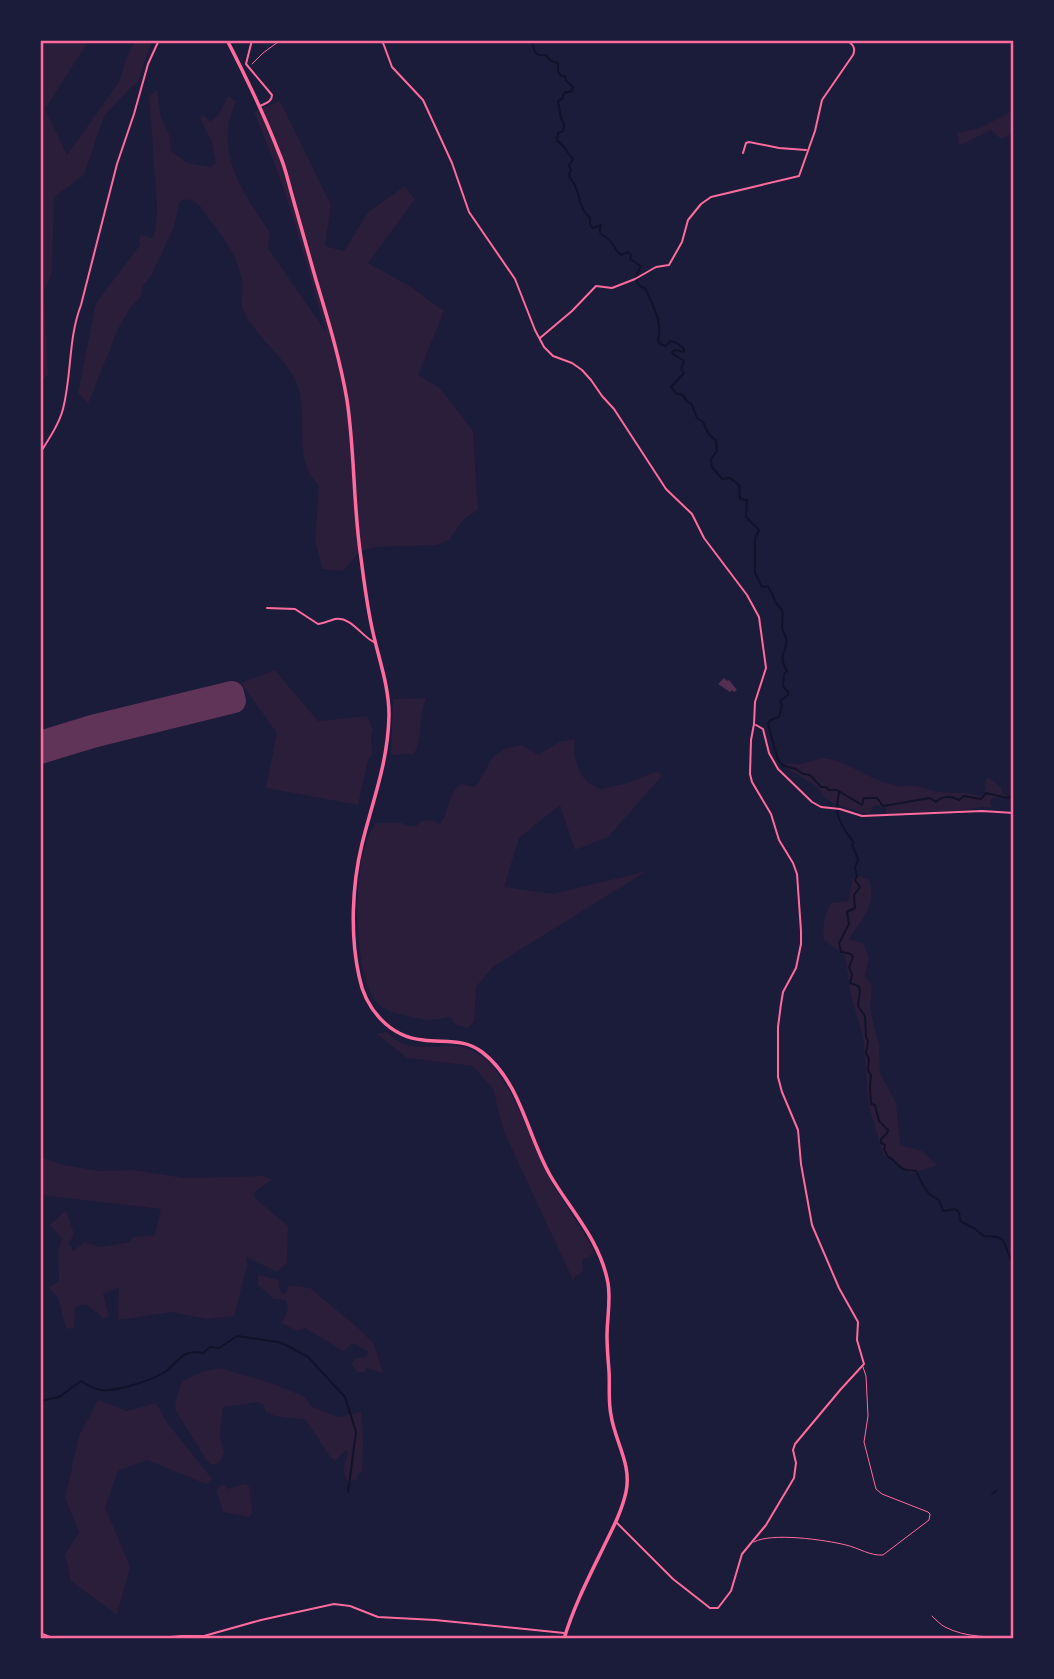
<svg xmlns="http://www.w3.org/2000/svg" width="1054" height="1679" viewBox="0 0 1054 1679" font-family="Rubik,sans-serif">
  <style>
    .green { fill: #2a1e3b }
    .lines { fill: none; stroke-linecap: round; stroke-linejoin: round }
    .stream { stroke: #12122b; stroke-width: 2 }
    .runway { stroke: #603358; stroke-width: 24 }
    .building { fill: #542f53 }
    .path { stroke: #ff6b9d; stroke-width: 1 }
    .service { stroke: #ff6b9d; stroke-width: 1 }
    .minor { stroke: #ff6b9d; stroke-width: 2 }
    .trunk { stroke: #ff6b9d; stroke-width: 3.5 }
    .neatline { fill: none; stroke: #ff6b9d; stroke-width: 2.5 }
  </style>
  <rect width="100%" height="100%" fill="#1b1b3a"/>
  <g class="green">
    <polygon points="40,40 84,40 86,45 45,109 67,155 119,82 125,62 135,40 153,40 144,62 138,83 132,86 104,116 84,175 54,197 52,272 44,291 48,375 40,381"/>
    <path d="M157,90L161,118L169,134L171,151L187,163L211,167L216,163L212,142L200,118L203,115L211,122L220,112L228,96L236,101C213,152 243,192 270,233L268,248L326,332L292,214L273,159L254,112L280,101L331,205L325,246L344,251L368,212L405,186L415,199L368,263L411,287L444,311L418,375L440,388L473,431L478,510L464,519L449,540L437,545L376,547L360,551L343,571L323,569L315,542L319,485C294,464 306,422 300,393C292,359 255,340 243,309C239,300 244,291 242,282C239,259 225,239 210,220C206,215 202,208 197,203C193,199 188,199 182,200L179,203L174,227L151,276L143,286L141,296L131,307L118,329L88,404L78,393L96,303L140,245L139,239L141,235L153,238C160,217 156,191 154,168C153,144 151,120 149,96Z"/>
    <polygon points="1014,110 1014,133 1001,139 991,130 959,146 957,133 980,128"/>
    <polygon points="275,670 318,721 367,716 373,729 371,738 372,755 368,760 358,805 266,788 277,733 241,683"/>
    <path d="M426,698C419,716 423,737 414,754L391,755L393,699Z"/>
    <path d="M575,739L574,754L578,767L583,777L590,784L600,789L628,783L652,773L659,772L662,776L608,837L575,850L560,805L519,838L504,887L553,894L647,871L494,966L476,987L474,1022L467,1028L456,1025L450,1017C443,1018 435,1020 429,1020C418,1019 390,1013 382,1007C354,988 355,894 361,863C363,851 367,837 373,827L376,823H402L407,826H416L422,821L431,820L440,824C450,810 447,794 461,784L473,787L477,785L492,758L504,749L522,745L538,755L559,742Z"/>
    <path d="M822,758C849,760 871,782 898,786C905,787 913,785 920,787C927,788 933,792 941,792C953,794 967,791 979,796L983,794L986,789L985,783L987,778L992,780L1002,789V793L1006,795L1004,798H993L990,802L993,808L982,807L959,811L886,814V807L876,805L872,808L870,813H862L833,803L824,797L816,786L785,767L789,763L800,764Z"/>
    <path d="M860,876L869,880C877,906 862,919 849,939L863,943L869,958L865,976L872,986L870,1009L879,1045L880,1073L896,1103L900,1145L922,1151L937,1165L912,1174L884,1156L869,1107L863,1036L851,996L845,956L824,940C822,925 825,916 831,903L848,901L853,878Z"/>
    <path d="M386,1032C392,1036 397,1042 404,1044C426,1052 451,1040 473,1051C512,1070 533,1150 555,1188C568,1210 583,1229 594,1252L589,1257L582,1260L583,1272L576,1276L573,1280L504,1132L493,1089L473,1066L407,1058L377,1034Z"/>
    <polygon points="40,1157 64,1165 98,1171 134,1170 184,1178 264,1176 272,1180 254,1192 254,1197 288,1226 287,1262 277,1272 246,1257 247,1266 234,1316 206,1319 172,1312 118,1320 119,1287 103,1294 109,1316 104,1319 86,1304 75,1307 74,1328 66,1329 58,1297 48,1288 59,1281 58,1250 62,1239 50,1225 66,1210 74,1234 69,1243 73,1251 85,1242 100,1247 130,1242 132,1237 155,1235 161,1209 41,1195 40,1225"/>
    <polygon points="258,1275 279,1280 280,1290 283,1294 286,1293 289,1285 310,1288 358,1328 374,1344 383,1373 366,1368 365,1372 357,1372 351,1363 356,1358 366,1357 369,1352 354,1343 343,1351 305,1328 297,1331 282,1323 288,1310 286,1300 274,1299 258,1285"/>
    <path d="M220,1368L265,1381L291,1391L305,1397L312,1407L338,1417L361,1412C364,1433 363,1452 362,1472L358,1474L357,1480L348,1482C341,1471 345,1463 348,1452L346,1450L335,1461L331,1458L306,1420L275,1416L265,1411L264,1405L257,1402L223,1407L220,1436L224,1453L220,1463L212,1465L207,1461L176,1411L175,1404L182,1381L204,1371Z"/>
    <polygon points="98,1400 127,1411 156,1403 168,1424 212,1479 206,1484 147,1460 118,1471 105,1507 130,1567 117,1615 71,1581 65,1555 79,1532 65,1498 79,1436"/>
    <polygon points="244,1484 249,1486 252,1513 249,1517 223,1512 217,1492 219,1486 225,1485 227,1489"/>
  </g>
  <g class="lines">
    <g class="stream">
      <path d="M533,40C533,50 534,57 546,55L551,61L558,63V71L561,76H565L566,81L573,87L572,91L564,93L562,99L558,101L561,118L564,124L563,131L558,133L557,141C565,145 566,152 573,159L569,165L571,171L569,173L570,178C581,189 577,208 590,218V225L593,228L601,225C597,238 606,234 611,242C616,248 614,249 621,255L628,252L631,255L630,259L641,266C636,274 633,285 645,288C652,305 663,320 658,340L660,344L666,346L670,341L677,343L684,349V352L676,350L672,352L673,354L684,361L681,369L684,373L671,387L676,394C683,393 684,396 687,402L691,403L697,418L703,422L708,433L716,441L717,451L711,459L712,467L722,479L730,478L739,485L740,499L747,500L746,517L759,530L755,539V573L762,587L768,586L773,596L775,602L782,610C783,616 782,622 782,628C783,631 785,635 786,638C789,651 776,652 787,671L784,674L783,686L788,692V695L780,701L782,705L779,717L770,720L768,724L778,760L784,766L796,769L803,774L810,775L821,787H826L829,790H837L862,805L864,798H877L883,806L930,798L936,802C944,795 949,796 959,800L964,796L981,799L986,793L1007,798L1014,796"/>
      <polyline points="837,807 839,792"/>
      <path d="M837,810C838,822 847,833 854,843L852,845L858,859L855,868L857,876L855,880L860,887L854,895L855,908L847,912L849,924L839,943L841,952L851,954L853,957L849,967L852,975L850,983L858,986L860,990L858,1006L865,1016L866,1037L868,1041L866,1053L869,1059L868,1070L871,1075L870,1088L871,1104L875,1105L879,1121L888,1130L887,1133L881,1139V1143L885,1145L884,1149L888,1157C895,1159 896,1165 902,1168C906,1171 911,1170 916,1171C922,1183 926,1195 939,1200L943,1211L955,1209L959,1212L960,1221L975,1229L984,1236L997,1237L1003,1240L1011,1260L1014,1264"/>
      <path d="M40,1401L59,1397L81,1381C87,1385 93,1389 101,1390C117,1392 152,1380 165,1372C180,1361 181,1349 203,1353L210,1347L219,1348L237,1336L278,1342L288,1346L308,1357L345,1397L356,1432L348,1492"/>
      <polyline points="992,1494 996,1491"/>
    </g>
    <polyline class="runway" points="40,743 92,727 232,693 234,701 96,735 40,752"/>
  </g>
  <polygon class="building" points="724,678 727,681 729,680 737,690 734,692 732,690 730,692 718,684"/>
  <g class="lines">
    <g class="path">
      <polyline points="252,64 263,53 278,42 278,40"/>
      <path d="M932,1616C936,1620 941,1625 945,1627C966,1638 991,1637 1014,1637"/>
    </g>
    <path class="service" d="M754,1542C771,1532 826,1540 846,1545C859,1548 870,1556 883,1555L929,1520L930,1514L928,1512L882,1494L876,1489L864,1442L868,1416L866,1376L863,1367"/>
    <g class="minor">
      <path d="M252,40L246,64L272,95C272,102 266,103 260,106"/>
      <polyline points="382,40 392,67 423,100 452,163 469,212 515,279 535,330 544,347 553,356 572,363 582,370 591,380 602,396 614,409 666,489 692,514 704,538 747,595 759,617 766,668 755,702 754,724 751,740 750,774 752,782 771,814 779,840 793,863 797,874 801,931 801,944 796,968 783,992 781,1004 778,1027 778,1077 782,1092 798,1130 801,1164 812,1225 839,1288 858,1322 857,1340 864,1364 841,1389 795,1444 793,1450 796,1463 794,1478 766,1525 742,1554 731,1591 718,1608 710,1608 673,1579 616,1522"/>
      <polyline points="743,153 746,143 749,142 779,148 806,150"/>
      <path d="M540,338L572,311L596,286L612,288L635,279L656,267L669,265L682,242L688,220L701,204L711,197L799,176L815,131L822,100L853,55C856,48 853,44 846,40"/>
      <path d="M40,453C49,439 59,424 63,409C72,374 68,339 81,305L117,164L134,114L148,64L159,40"/>
      <path d="M267,608L295,609L318,624C324,623 329,621 335,619C351,616 362,637 374,642"/>
      <polyline points="756,725 763,729 769,753 778,769 812,802 821,807 840,809 862,816 982,811 1014,813"/>
      <polyline points="40,1633 55,1639"/>
      <polyline points="145,1639 182,1636 204,1636 261,1620 334,1604 350,1606 378,1617 435,1620 564,1633"/>
    </g>
    <path class="trunk" d="M227,40C246,77 264,114 279,153C285,166 288,181 292,195C300,223 308,252 316,280C328,320 340,359 347,400C355,453 353,506 361,558C364,582 367,605 372,628C378,657 389,685 389,715C388,763 373,799 362,844C352,885 350,935 359,976C365,1008 389,1037 423,1040C444,1043 464,1038 482,1052C521,1082 527,1135 550,1175C571,1211 600,1240 608,1283C611,1300 607,1318 607,1336C607,1348 608,1359 609,1371C610,1386 608,1401 611,1415C615,1442 632,1464 626,1492C622,1510 614,1526 606,1542C591,1573 574,1605 564,1639"/>
  </g>
  <rect width="1054" height="1679" fill="none" stroke="#1b1b3a" stroke-width="84"/>
  <rect x="42" y="42" width="970" height="1595" class="neatline"/>
</svg>
